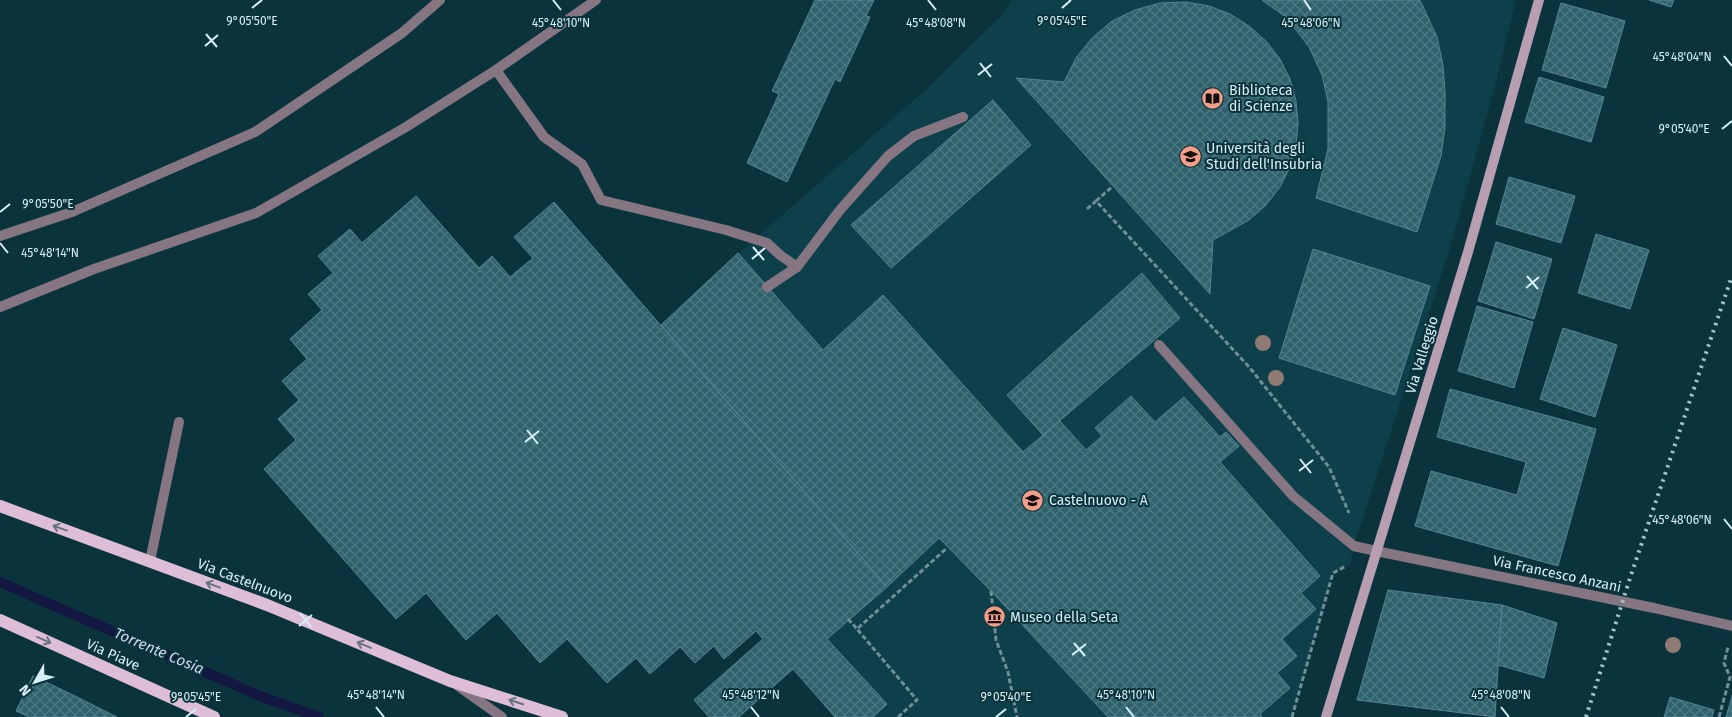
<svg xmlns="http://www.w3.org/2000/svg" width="1732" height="717" viewBox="0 0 1732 717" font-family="'Fira Sans',sans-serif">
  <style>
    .built { fill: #0d404a }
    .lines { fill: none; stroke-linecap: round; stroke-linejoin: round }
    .stream { stroke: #131742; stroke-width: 10 }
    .building { fill: url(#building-cross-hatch); stroke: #538590 }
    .path { stroke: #6f8f97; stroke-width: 3; stroke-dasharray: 5 2.5; stroke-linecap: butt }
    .lane { stroke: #857681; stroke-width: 10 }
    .street { stroke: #857681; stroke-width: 10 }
    .secondary { stroke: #b79eb1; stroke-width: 10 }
    .primary { stroke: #ddbed6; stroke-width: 12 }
    .rail { stroke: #a5c2c9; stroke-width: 4; stroke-dasharray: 2.5 5; stroke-linecap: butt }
    .tree { fill: #907a74 }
    .oneway { stroke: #697281 }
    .ticks { fill: none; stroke: #d8f1f8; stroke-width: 2 }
    .labels { text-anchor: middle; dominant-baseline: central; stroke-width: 4; stroke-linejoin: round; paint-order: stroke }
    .poi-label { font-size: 14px; fill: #d8f1f8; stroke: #0b333b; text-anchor: start }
    .street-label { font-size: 14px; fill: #d8f1f8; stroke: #0b333b }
    .water-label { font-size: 15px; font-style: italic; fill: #ced6f5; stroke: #0b333b }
    .ticks-label { font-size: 12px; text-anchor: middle; fill: #d8f1f8; stroke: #0b333b; stroke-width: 4; stroke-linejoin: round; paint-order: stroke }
  </style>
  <defs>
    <pattern id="building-cross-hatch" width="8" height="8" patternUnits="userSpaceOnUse" patternTransform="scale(1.25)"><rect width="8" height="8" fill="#30626d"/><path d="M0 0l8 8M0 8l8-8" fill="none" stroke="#4d7983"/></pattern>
  </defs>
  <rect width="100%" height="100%" fill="#0b333b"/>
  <polygon class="built" points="1011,0 1516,0 1494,90 1450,248 1354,546 1350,564 1333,573 1292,717 873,717 887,704 827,639 887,587 661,325 724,266 930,86 1004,13"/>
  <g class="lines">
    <polyline class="stream" points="0,582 260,696 319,717"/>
  </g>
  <g class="building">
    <polygon points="815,0 874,0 866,16 870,17 840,82 835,79 787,182 747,163 779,94 772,91"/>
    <polygon points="1262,0 1420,0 1437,37 1443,65 1445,91 1445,128 1441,156 1417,232 1316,198 1328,149 1328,102 1322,75 1309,47 1287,18"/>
    <polygon points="1649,0 1674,0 1671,7"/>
    <polygon points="1186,2 1209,6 1230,14 1249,26 1266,41 1280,59 1290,79 1296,101 1298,123 1296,146 1290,167 1280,187 1266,205 1249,220 1213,240 1210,294 1016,78 1064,82 1076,58 1092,38 1112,21 1135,10 1160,3"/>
    <polygon points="1561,3 1625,21 1606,88 1542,70"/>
    <polygon points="1539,77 1604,97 1591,142 1525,122"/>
    <polygon points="993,100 1031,145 891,268 851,225"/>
    <polygon points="1509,177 1575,196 1561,243 1496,224"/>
    <polygon points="416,196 479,268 492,256 510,277 533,258 514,237 554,202 887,587 827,639 887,704 873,717 835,717 793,669 739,717 709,717 694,700 763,639 756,631 724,659 714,646 695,663 680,647 650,674 636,658 607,683 567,639 540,663 497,613 466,640 426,593 396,619 264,469 296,440 278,419 299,400 282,381 307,359 290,339 322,310 308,294 333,273 318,256 350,229 362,243"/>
    <polygon points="1596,234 1649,250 1630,309 1578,293"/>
    <polygon points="1496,242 1552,259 1534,319 1478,301"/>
    <polygon points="1313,249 1430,286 1395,395 1279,358"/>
    <polygon points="738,253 823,350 883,295 1023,452 1060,421 1086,450 1102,436 1095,428 1131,396 1155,422 1184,397 1220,437 1226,432 1239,446 1220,462 1320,576 1301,593 1316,609 1282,639 1297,656 1277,673 1290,688 1260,714 1262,717 1108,717 991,591 939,538 887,587 661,325"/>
    <polygon points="1142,273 1180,318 1043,435 1007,395"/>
    <polygon points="1477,306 1533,322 1514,388 1458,371"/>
    <polygon points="1563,328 1617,345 1595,417 1540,399"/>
    <polygon points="1450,389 1596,429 1558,566 1415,526 1431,471 1517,495 1526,462 1437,437"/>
    <polygon points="1388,590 1502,605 1495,717 1357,700"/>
    <polygon points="1502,605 1557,623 1544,678 1498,665"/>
    <polygon points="33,676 71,694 117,717 29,717 16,711"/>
    <polygon points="1732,695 1732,717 1726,717 1732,696"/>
    <polygon points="1670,697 1714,710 1712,717 1664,717"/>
  </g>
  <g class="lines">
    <g class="path">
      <polyline points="1096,201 1113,186"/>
      <polyline points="1087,209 1096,201 1250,368 1329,467 1349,513"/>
      <polyline points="991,591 996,640 1008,672 1017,717"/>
      <polyline points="848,619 857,629"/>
      <polyline points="898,717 917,700 857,629 947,548"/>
      <polyline points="1292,717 1333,573 1346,566"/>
      <polyline points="1719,717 1730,677 1724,663 1728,647"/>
    </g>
    <g class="lane">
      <polyline points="496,70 544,137 582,164 601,200 726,230 767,243 780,255 797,267 767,287"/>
      <polyline points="0,236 72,212 255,132 402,33 440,0"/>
      <polyline points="797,267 840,210 888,156 914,136 963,117"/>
      <polyline points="0,307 94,269 256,213 406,127 496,70 596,0"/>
      <polyline points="1159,345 1293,496 1354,546 1376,551"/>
      <polyline points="150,561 179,422"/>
    </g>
    <g class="street">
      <polyline points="1376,551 1654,608 1732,626"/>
      <polyline points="458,686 502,717"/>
    </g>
    <polyline class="secondary" points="1326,717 1468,252 1539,0"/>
    <g class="primary">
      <polyline points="0,506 267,605 450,681 562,717"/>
      <polyline points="0,620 214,717"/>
    </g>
    <polyline class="rail" points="1586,717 1631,575 1732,276"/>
  </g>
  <g class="tree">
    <circle cx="1263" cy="343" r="8"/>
    <circle cx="1276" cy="378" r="8"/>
    <circle cx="1673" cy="645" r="8"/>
  </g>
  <defs><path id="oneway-shaft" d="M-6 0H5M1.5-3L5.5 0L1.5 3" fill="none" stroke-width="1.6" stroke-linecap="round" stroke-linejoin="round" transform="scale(1.25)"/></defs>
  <g class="oneway">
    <use href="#oneway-shaft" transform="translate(60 528) rotate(-160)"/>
    <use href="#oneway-shaft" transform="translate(213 585) rotate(-160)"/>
    <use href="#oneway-shaft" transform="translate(44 640) rotate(24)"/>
    <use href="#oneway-shaft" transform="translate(364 645) rotate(-157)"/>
    <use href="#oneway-shaft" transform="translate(516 702) rotate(-162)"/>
  </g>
  <path class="ticks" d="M553,0L561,10M928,0L936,10M1304,0L1311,10M252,8L262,0M1062,8L1071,0M206,34L217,47M205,46L218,35M1724,56L1732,66M980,63L991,77M978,75L992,64M1722,129L1732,121M0,212L10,204M0,243L8,253M753,247L764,260M752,259L765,248M1527,276L1538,289M1526,288L1539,277M527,430L538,444M525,442L539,431M1300,459L1311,473M1299,471L1313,460M1724,519L1732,529M300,613L311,627M299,626L312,615M1074,643L1085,656M1072,655L1086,644M376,707L384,717M751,707L759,717M1126,707L1134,717M1501,707L1509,717M186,717L196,709M996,717L1006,709"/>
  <defs>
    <symbol id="library-disc" viewBox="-11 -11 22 22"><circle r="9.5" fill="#f49e89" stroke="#0b333b"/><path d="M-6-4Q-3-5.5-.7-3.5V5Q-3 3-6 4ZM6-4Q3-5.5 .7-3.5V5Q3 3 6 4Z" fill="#111"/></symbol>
    <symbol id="university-disc" viewBox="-11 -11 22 22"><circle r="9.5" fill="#f49e89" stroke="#0b333b"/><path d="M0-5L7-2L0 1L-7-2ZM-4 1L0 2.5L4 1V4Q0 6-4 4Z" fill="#111"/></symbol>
    <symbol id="museum-disc" viewBox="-11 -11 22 22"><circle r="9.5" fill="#f49e89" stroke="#0b333b"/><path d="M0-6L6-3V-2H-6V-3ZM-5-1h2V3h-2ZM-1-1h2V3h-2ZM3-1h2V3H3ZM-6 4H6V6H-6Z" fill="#111"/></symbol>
  </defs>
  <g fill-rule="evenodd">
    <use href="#library-disc" x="1200" y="86" width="25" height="25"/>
    <use href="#university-disc" x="1178" y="144" width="25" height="25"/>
    <use href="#university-disc" x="1020" y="488" width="25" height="25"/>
    <use href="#museum-disc" x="982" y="604" width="25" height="25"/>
  </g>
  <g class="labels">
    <g class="poi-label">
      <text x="1229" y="90">Biblioteca<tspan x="1229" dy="16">di Scienze</tspan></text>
      <text x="1206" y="148">Università degli<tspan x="1206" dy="16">Studi dell'Insubria</tspan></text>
      <text x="1049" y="500">Castelnuovo - A</text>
      <text x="1010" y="617">Museo della Seta</text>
    </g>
    <g class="street-label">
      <text transform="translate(1422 355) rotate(-73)">Via Valleggio</text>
      <text transform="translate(1557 574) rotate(12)">Via Francesco Anzani</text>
      <text transform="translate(245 581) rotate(21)">Via Castelnuovo</text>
      <text transform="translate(113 655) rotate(24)">Via Piave</text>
    </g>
    <g class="water-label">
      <text transform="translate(159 651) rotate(23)">Torrente Cosia</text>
    </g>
  </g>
  <g class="ticks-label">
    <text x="252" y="25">9°05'50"E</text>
    <text x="1062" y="25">9°05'45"E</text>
    <text x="561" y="27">45°48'10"N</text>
    <text x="936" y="27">45°48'08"N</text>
    <text x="1311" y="27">45°48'06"N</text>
    <text x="1682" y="61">45°48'04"N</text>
    <text x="1684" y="133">9°05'40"E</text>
    <text x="48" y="208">9°05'50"E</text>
    <text x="50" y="257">45°48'14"N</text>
    <text x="1682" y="524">45°48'06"N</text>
    <text x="376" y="699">45°48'14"N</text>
    <text x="751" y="699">45°48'12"N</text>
    <text x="1126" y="699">45°48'10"N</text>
    <text x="1501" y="699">45°48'08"N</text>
    <text x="196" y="701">9°05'45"E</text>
    <text x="1006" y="701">9°05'40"E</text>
  </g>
  <g transform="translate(35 682) rotate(231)" stroke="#0b333b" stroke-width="4" paint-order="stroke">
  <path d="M0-4L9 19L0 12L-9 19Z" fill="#d8f1f8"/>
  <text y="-8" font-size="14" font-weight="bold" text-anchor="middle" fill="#d8f1f8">N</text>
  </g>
</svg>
